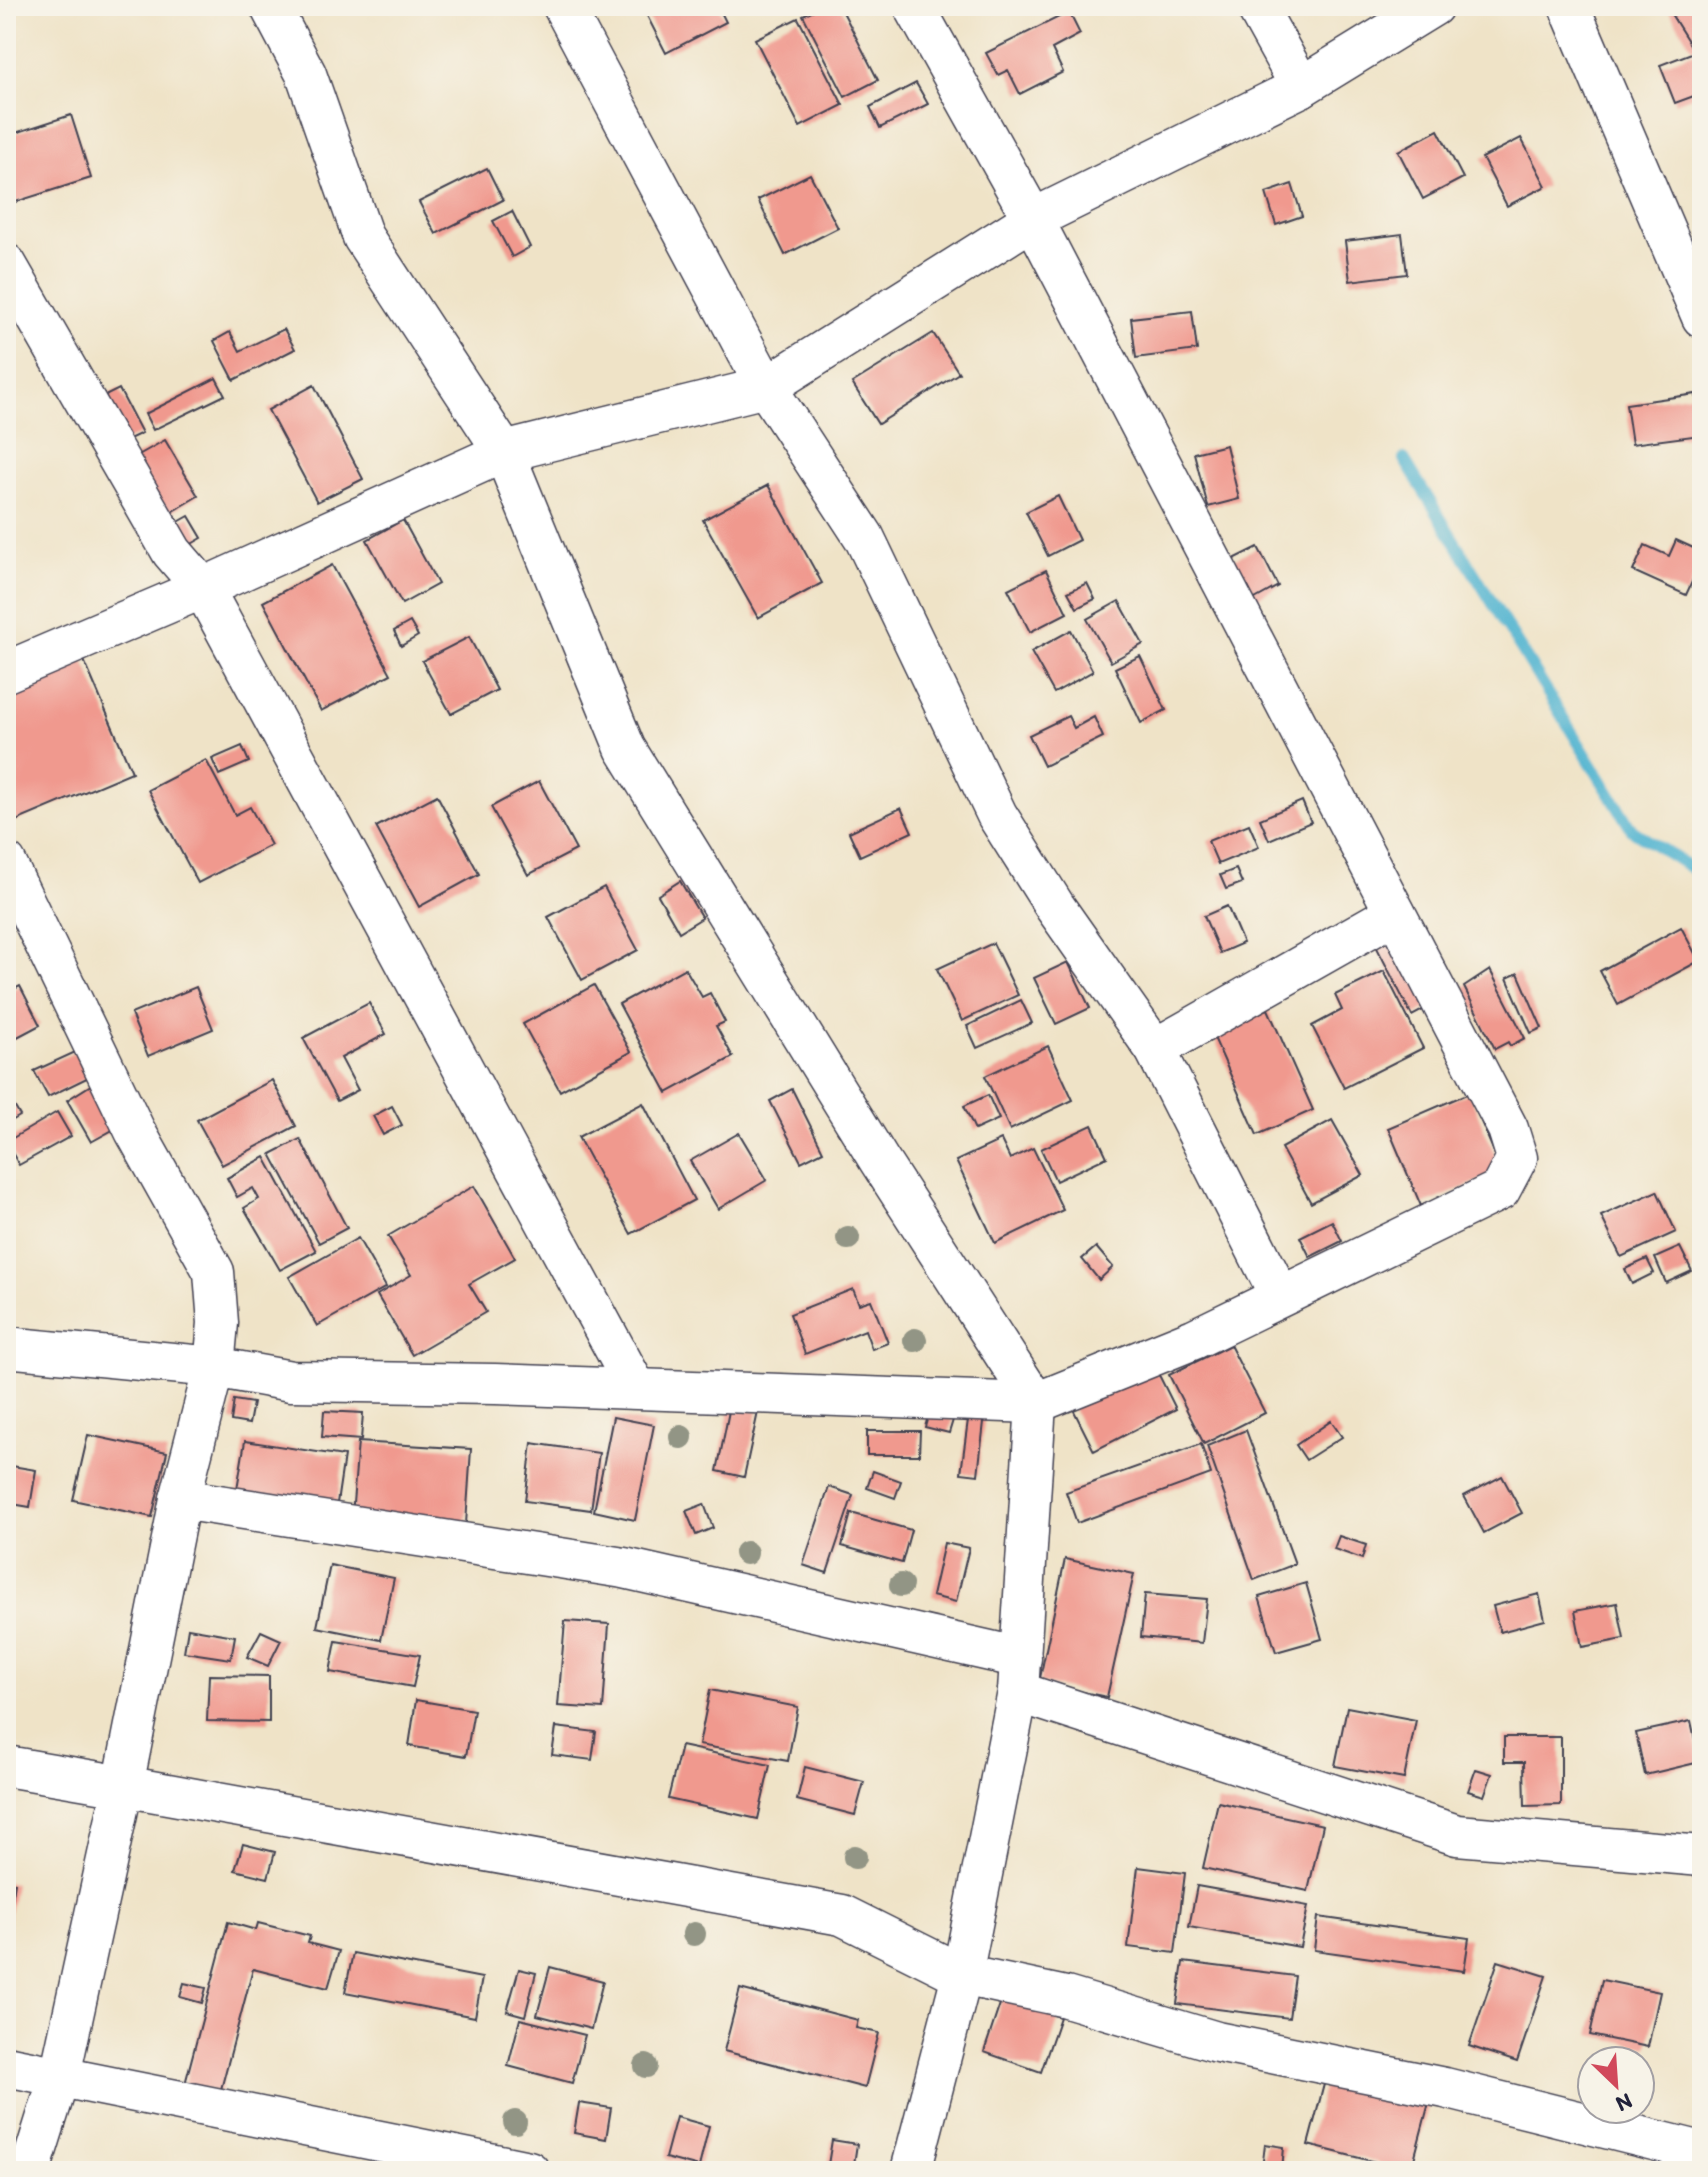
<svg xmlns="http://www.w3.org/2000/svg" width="1708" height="2177" viewBox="0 0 1708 2177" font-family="Itim,sans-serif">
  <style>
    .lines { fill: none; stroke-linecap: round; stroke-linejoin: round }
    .stream { stroke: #51b4d0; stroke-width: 12 }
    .building { fill: #f0998e }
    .minor-casing { stroke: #413f50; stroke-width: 43 }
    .minor { stroke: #fff; stroke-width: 40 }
    .tree { fill: #929585 }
  </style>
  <rect width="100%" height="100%" fill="#f7f3e8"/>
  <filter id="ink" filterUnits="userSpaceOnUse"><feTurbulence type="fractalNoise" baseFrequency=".0125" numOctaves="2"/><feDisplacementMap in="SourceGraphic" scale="16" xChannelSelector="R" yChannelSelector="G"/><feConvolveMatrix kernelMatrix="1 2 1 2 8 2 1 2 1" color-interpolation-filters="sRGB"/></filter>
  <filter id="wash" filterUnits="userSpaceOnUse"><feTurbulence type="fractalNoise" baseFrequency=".006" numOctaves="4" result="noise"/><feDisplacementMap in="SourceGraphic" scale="32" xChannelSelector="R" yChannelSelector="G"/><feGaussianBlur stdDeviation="1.8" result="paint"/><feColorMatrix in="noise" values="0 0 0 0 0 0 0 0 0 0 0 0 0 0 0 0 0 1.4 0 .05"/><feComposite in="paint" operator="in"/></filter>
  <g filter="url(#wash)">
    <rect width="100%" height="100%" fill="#efe3c7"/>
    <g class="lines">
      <polyline class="stream" points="1404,459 1632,830 1702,875"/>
    </g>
    <g id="blocks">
      <g class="building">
        <polygon points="642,6 718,6 726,22 666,53"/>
        <polygon points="822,6 840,6 878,80 845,97 803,15"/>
        <polygon points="1666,6 1702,6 1702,43 1693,49"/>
        <polygon points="1069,12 1080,34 1052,49 1063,72 1020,94 1008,70 998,75 986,53"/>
        <polygon points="798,18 843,105 800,127 755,39"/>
        <polygon points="1702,49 1702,93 1675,103 1660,65"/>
        <polygon points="916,83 928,104 880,128 870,107"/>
        <polygon points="71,115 91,178 6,205 6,136"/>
        <polygon points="1438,130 1463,178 1423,199 1398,151"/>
        <polygon points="1521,138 1546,186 1507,206 1482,158"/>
        <polygon points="487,168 503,200 436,234 419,202"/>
        <polygon points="810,174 838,228 785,255 758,200"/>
        <polygon points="1292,184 1302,216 1276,225 1266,193"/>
        <polygon points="512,211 530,247 512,257 493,221"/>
        <polygon points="1402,234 1407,274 1350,281 1345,241"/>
        <polygon points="1192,311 1197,350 1136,358 1131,318"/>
        <polygon points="284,329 295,349 234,380 214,341 230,332 240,351"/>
        <polygon points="933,333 959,373 878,424 852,383"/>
        <polygon points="216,378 225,395 153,430 145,414"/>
        <polygon points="314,385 363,479 317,502 268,410"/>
        <polygon points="119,389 142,433 121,443 99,399"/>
        <polygon points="1696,394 1701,435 1632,444 1626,404"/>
        <polygon points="165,440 198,496 161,518 128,461"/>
        <polygon points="1226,445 1239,499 1208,507 1194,453"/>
        <polygon points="768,485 822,583 758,618 703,520"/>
        <polygon points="1058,496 1079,540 1048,556 1026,512"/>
        <polygon points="189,516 202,538 179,551 166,529"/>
        <polygon points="403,520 438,584 402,604 367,540"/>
        <polygon points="1676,540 1702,552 1702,560 1686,595 1633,571 1645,545 1669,556"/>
        <polygon points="1258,547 1278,586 1253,600 1232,560"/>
        <polygon points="332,565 391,674 321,711 263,602"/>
        <polygon points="1046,570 1067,613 1030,632 1008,589"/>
        <polygon points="1087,583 1095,599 1077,608 1068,592"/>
        <polygon points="1119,601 1143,644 1111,662 1087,619"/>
        <polygon points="410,622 418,636 401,646 394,631"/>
        <polygon points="1071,630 1093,671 1054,693 1031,652"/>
        <polygon points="469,637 497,690 451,714 422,661"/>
        <polygon points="1140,656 1166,710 1141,723 1115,668"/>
        <polygon points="83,658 132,772 16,821 6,798 6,690"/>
        <polygon points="1068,716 1074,728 1094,717 1103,737 1044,766 1029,735"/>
        <polygon points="242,746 249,762 219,775 212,759"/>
        <polygon points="206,760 235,815 250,807 271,845 198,883 148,790"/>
        <polygon points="539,781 576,850 528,875 491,807"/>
        <polygon points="437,795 479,874 419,907 376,827"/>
        <polygon points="1302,801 1311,822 1269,840 1260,819"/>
        <polygon points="901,808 912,832 860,856 849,832"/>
        <polygon points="1249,824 1259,847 1218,864 1208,841"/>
        <polygon points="1236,869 1242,883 1226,889 1220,875"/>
        <polygon points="680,881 702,918 679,932 658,895"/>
        <polygon points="604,887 638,950 582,980 548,917"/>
        <polygon points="1227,906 1243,943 1220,953 1204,916"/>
        <polygon points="1394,926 1434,1004 1412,1016 1372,938"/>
        <polygon points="1681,927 1699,961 1618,1005 1600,971"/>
        <polygon points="993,943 1018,995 962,1021 937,969"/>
        <polygon points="1068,962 1090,1008 1056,1024 1034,978"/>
        <polygon points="685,968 702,997 710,993 725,1022 716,1026 733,1057 667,1093 619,1004"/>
        <polygon points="1490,970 1525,1038 1510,1046 1508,1042 1495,1049 1464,987"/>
        <polygon points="1384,971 1423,1048 1344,1088 1312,1026 1342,1010 1335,995"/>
        <polygon points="1518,973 1542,1028 1531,1033 1507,978"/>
        <polygon points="594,985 631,1052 560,1091 523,1024"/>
        <polygon points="20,986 40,1025 6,1043 6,993"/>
        <polygon points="196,987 213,1029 148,1056 131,1014"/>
        <polygon points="1021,1000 1032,1023 977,1048 967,1026"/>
        <polygon points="369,1003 386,1034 341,1058 358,1090 337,1101 303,1038"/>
        <polygon points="1268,1009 1313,1110 1257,1135 1212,1033"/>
        <polygon points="1048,1046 1073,1100 1010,1130 985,1076"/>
        <polygon points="84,1048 97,1073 48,1097 34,1071"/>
        <polygon points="272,1080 296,1126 222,1165 197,1120"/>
        <polygon points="91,1085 116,1128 91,1142 67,1100"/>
        <polygon points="792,1089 823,1151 801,1162 770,1101"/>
        <polygon points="6,1092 20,1116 6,1124"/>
        <polygon points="1469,1093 1502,1171 1421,1206 1388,1128"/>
        <polygon points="988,1095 999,1119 975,1130 964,1106"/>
        <polygon points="643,1103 694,1200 631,1234 578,1137"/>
        <polygon points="392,1106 402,1125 383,1135 373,1116"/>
        <polygon points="57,1112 71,1136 19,1165 6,1142"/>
        <polygon points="1332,1120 1363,1175 1311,1203 1281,1148"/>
        <polygon points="1092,1125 1107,1157 1056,1181 1041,1149"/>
        <polygon points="739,1133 767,1180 718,1209 690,1161"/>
        <polygon points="300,1139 347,1228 319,1243 271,1154"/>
        <polygon points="1001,1140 1010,1159 1033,1148 1063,1210 995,1243 956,1161"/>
        <polygon points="265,1157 316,1251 280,1270 244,1208 259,1199 253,1188 237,1197 227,1178"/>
        <polygon points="474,1186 515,1258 469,1284 486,1312 412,1355 377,1295 411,1275 388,1236"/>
        <polygon points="1657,1191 1676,1232 1621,1257 1601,1216"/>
        <polygon points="1332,1221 1342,1241 1310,1257 1300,1237"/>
        <polygon points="358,1238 386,1287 317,1326 289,1277"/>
        <polygon points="1096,1247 1113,1267 1099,1280 1082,1259"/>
        <polygon points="1680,1247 1692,1271 1666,1283 1655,1258"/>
        <polygon points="1647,1259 1654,1273 1632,1284 1625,1269"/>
        <polygon points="853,1289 859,1304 871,1300 888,1343 872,1349 865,1330 805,1354 790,1314"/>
        <polygon points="1230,1345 1265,1413 1204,1444 1169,1375"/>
        <polygon points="1154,1365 1176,1409 1094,1451 1072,1407"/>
        <polygon points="234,1400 253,1403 249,1424 231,1421"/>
        <polygon points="730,1406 758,1412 744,1477 717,1471"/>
        <polygon points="324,1411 363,1413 361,1440 322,1437"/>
        <polygon points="969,1412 985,1413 978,1475 961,1473"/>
        <polygon points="929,1413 953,1420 949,1433 925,1427"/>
        <polygon points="613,1417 654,1425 635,1520 594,1511"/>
        <polygon points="1331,1421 1342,1437 1306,1460 1296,1445"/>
        <polygon points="1246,1430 1295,1564 1254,1580 1207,1446"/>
        <polygon points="867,1431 920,1431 919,1455 867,1455"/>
        <polygon points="88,1435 167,1452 152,1517 73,1500"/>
        <polygon points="245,1441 344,1456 336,1510 236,1495"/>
        <polygon points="358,1442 471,1449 466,1524 352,1516"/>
        <polygon points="532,1443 599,1453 591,1510 525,1501"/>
        <polygon points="1201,1444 1211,1474 1077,1523 1066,1492"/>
        <polygon points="6,1465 36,1470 30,1507 6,1503"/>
        <polygon points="873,1471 901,1481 895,1498 867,1488"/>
        <polygon points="1502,1476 1522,1513 1484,1533 1464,1496"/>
        <polygon points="829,1487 853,1495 827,1573 803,1565"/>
        <polygon points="704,1504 713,1528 696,1535 686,1511"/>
        <polygon points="851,1513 911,1530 902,1563 842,1546"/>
        <polygon points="1339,1536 1366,1545 1362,1559 1334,1549"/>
        <polygon points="944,1543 969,1548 956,1602 932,1596"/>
        <polygon points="1065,1559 1134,1574 1107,1697 1039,1683"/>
        <polygon points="330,1565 394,1578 381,1640 317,1627"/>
        <polygon points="1306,1583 1322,1639 1276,1652 1259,1597"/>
        <polygon points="1145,1594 1207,1599 1202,1643 1141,1637"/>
        <polygon points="1539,1594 1545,1620 1500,1632 1493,1606"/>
        <polygon points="1617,1603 1624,1639 1582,1647 1575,1611"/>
        <polygon points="565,1621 609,1624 603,1709 558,1706"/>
        <polygon points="188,1628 235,1636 231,1659 184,1652"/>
        <polygon points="261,1631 281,1640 268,1666 247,1657"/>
        <polygon points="336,1641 420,1655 413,1687 330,1672"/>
        <polygon points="209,1675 269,1676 269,1722 207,1721"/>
        <polygon points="710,1690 798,1707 788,1761 699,1745"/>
        <polygon points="416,1700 474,1710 466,1756 409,1746"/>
        <polygon points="1347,1707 1416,1720 1404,1779 1335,1766"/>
        <polygon points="1691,1721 1700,1762 1645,1775 1636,1733"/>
        <polygon points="556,1727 596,1732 592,1760 552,1755"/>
        <polygon points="1504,1737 1561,1737 1561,1805 1525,1806 1524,1762 1504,1762"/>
        <polygon points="681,1746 770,1765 758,1819 668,1799"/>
        <polygon points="805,1767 864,1782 855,1815 797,1800"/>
        <polygon points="1476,1769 1492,1774 1484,1796 1468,1791"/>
        <polygon points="1218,1802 1323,1825 1308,1891 1203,1868"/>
        <polygon points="243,1844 275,1852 268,1878 235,1870"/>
        <polygon points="1138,1867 1185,1873 1175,1953 1128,1947"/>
        <polygon points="6,1882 15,1883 8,1924 6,1924"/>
        <polygon points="1197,1886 1308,1906 1300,1947 1189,1927"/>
        <polygon points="1318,1917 1469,1938 1464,1971 1314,1950"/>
        <polygon points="228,1922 256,1930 258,1923 310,1936 308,1943 339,1951 328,1988 253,1969 220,2093 185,2084"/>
        <polygon points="353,1953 482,1978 475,2017 345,1992"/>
        <polygon points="1498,1961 1546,1976 1517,2062 1469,2046"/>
        <polygon points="1183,1962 1295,1976 1289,2018 1177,2004"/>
        <polygon points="550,1967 603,1981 591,2029 537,2015"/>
        <polygon points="519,1969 536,1973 525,2016 507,2011"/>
        <polygon points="1602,1980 1660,1992 1648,2047 1590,2035"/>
        <polygon points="184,1983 206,1988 202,2003 180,1997"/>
        <polygon points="740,1989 858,2020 856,2028 879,2033 865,2088 724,2051"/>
        <polygon points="1002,1998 1060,2017 1041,2072 984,2052"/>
        <polygon points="520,2019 585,2035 572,2083 508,2066"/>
        <polygon points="1328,2069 1431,2095 1411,2171 1308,2145"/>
        <polygon points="579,2103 611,2108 606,2139 574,2133"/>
        <polygon points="676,2117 709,2126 699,2167 665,2158"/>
        <polygon points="832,2140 857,2144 853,2171 827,2171"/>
        <polygon points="1265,2144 1284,2147 1282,2171 1262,2169"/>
      </g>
    </g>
  </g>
  <g filter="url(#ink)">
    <use href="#blocks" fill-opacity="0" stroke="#413f50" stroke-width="2"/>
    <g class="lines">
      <defs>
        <g id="minor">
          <polyline points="270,6 306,74 363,237 504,452 625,748 879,1160 1036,1403 1018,1692 962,1975 911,2171"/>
          <polyline points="563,6 766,387 864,537 997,815 1055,907 1155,1049 1279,1294"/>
          <polyline points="1256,6 1301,87"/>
          <polyline points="1569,6 1702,317"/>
          <polyline points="6,264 172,552 203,588 636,1388"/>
          <polyline points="6,672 203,588 504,452 766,387 1033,219 1301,87 1433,6"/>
          <polyline points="6,863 135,1131 214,1272 218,1323 214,1367 180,1499 123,1786 842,1915 962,1975 1066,1997 1217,2042 1445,2088 1702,2152"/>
          <polyline points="1155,1049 1395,913"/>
          <polyline points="6,1347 214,1367 291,1381 495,1384 1036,1403 1194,1339 1500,1190 1517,1158 1508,1129 1033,219 914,6"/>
          <polyline points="180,1499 624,1568 1021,1658"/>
          <polyline points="1018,1692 1457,1835 1702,1856"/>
          <polyline points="6,1766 123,1786 60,2075 30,2171"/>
          <polyline points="6,2066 529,2171"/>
        </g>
      </defs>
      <use href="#minor" class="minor-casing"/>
      <use href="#minor" class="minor"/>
    </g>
    <g class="tree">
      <circle cx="848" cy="1238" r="12"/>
      <circle cx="915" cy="1340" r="12"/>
      <circle cx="681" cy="1437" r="12"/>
      <circle cx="746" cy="1553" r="12"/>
      <circle cx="901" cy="1585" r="12"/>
      <circle cx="855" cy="1857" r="12"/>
      <circle cx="694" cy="1934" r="12"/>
      <circle cx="646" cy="2066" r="12"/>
      <circle cx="515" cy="2122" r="12"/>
    </g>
  </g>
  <rect width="1708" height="2177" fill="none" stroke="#f7f3e8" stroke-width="32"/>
  <g transform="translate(1616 2085) rotate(155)"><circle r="38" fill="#f7f3e8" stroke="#a29fa3" stroke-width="2"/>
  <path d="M0-6L14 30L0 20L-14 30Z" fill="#d1495b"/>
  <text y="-12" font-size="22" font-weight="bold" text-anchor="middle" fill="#22223b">N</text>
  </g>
</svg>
